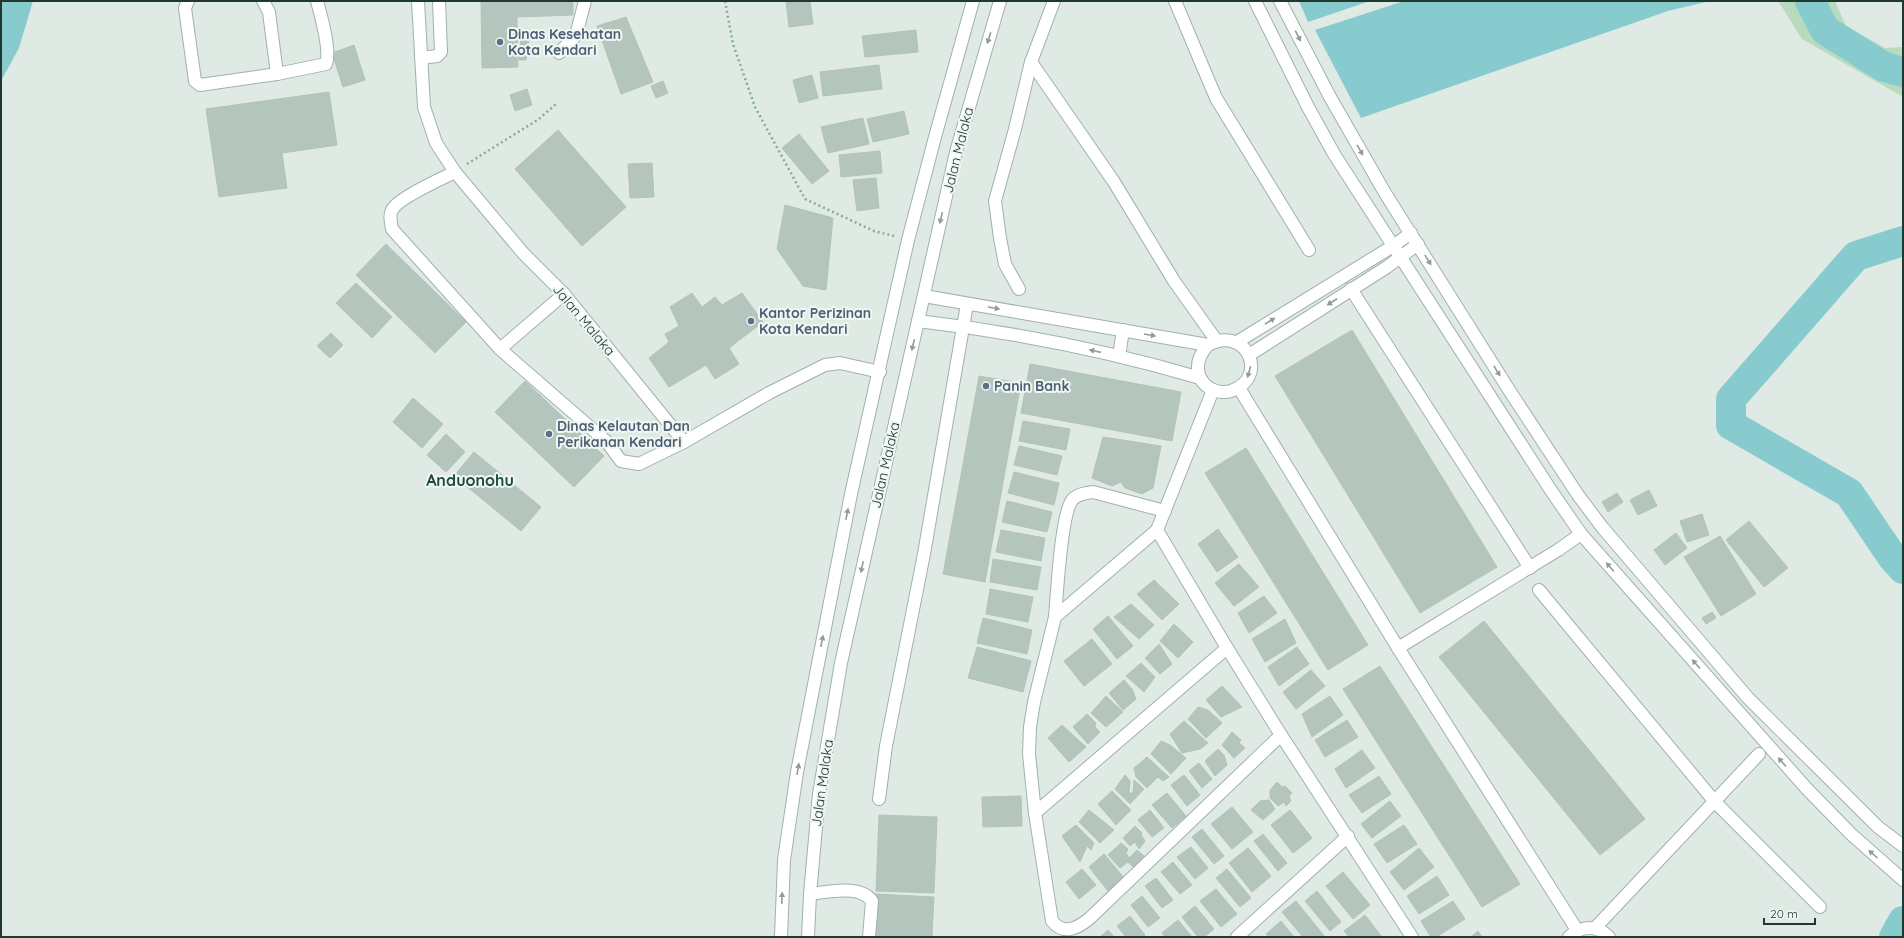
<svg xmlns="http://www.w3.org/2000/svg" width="1904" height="938" viewBox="0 0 1904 938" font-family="Quicksand,sans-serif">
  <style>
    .green { fill: #b8dbbe }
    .water { fill: #87cbcf }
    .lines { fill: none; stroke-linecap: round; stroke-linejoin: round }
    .river { stroke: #87cbcf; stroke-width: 30 }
    .building { fill: #b4c5bd; stroke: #b2c3ba }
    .minor-casing { stroke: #a2b1aa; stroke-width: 14 }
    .path { stroke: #80ad9a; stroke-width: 2.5; stroke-dasharray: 2 3; stroke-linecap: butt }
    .minor { stroke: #fff; stroke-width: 12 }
    .oneway { fill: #909c98 }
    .service-dot { fill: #5c6f8a; stroke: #eff7f2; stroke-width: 1.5 }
    .labels { text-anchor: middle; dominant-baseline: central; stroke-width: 4; stroke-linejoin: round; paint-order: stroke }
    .service-label { font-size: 14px; font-weight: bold; fill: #4e5e75; stroke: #eff7f2; text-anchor: start }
    .street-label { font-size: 14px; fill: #203930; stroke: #eff7f2 }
    .quarter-label { font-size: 16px; font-weight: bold; fill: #1d4b3b; stroke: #eff7f2 }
  </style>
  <rect width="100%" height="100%" fill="#dfeae4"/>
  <polygon class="green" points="1778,1 1835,1 1846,26 1885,48 1903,47 1903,97 1802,39"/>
  <g class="water">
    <polygon points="1,1 33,1 19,48 1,81"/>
    <polygon points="1299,1 1370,1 1308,22"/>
    <polygon points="1404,1 1710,1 1668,11 1361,118 1315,30"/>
  </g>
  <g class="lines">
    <g class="river">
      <polyline points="1810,1 1825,30 1884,67 1903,72"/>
      <polyline points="1903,241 1856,256 1731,399 1731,425 1849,493 1893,558 1903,569"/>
      <polyline points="1894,937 1903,921"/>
    </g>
  </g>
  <g class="building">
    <polygon points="481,1 573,1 573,15 517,17 518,67 482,68"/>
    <polygon points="786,1 810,1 813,24 789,27"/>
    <polygon points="626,17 653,82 621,94 597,26"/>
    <polygon points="916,30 918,52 865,57 862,36"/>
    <polygon points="521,39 529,40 526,60 519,60"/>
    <polygon points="354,45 365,80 343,87 332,53"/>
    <polygon points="879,65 882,89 823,96 820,72"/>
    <polygon points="812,75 818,98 799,103 793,80"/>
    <polygon points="663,81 668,93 656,98 651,86"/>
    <polygon points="527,89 532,105 515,111 510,95"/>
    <polygon points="329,92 337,145 282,153 287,188 219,197 206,109"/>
    <polygon points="904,111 909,134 873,142 867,119"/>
    <polygon points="863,118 869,144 828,153 821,127"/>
    <polygon points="558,130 626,207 582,246 515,169"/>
    <polygon points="799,134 829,171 812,184 782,148"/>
    <polygon points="880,151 882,173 841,177 839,155"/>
    <polygon points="652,163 654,197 630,198 628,164"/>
    <polygon points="876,178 879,208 857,211 853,180"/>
    <polygon points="785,205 833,218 826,290 803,286 777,249"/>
    <polygon points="386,244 466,322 435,353 356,275"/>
    <polygon points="356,283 392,317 372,338 336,303"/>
    <polygon points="692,293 702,307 715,297 722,305 742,293 763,322 729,348 739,364 715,379 706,365 669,387 649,358 669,342 665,334 679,326 670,307"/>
    <polygon points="1352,330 1497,567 1420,613 1275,376"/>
    <polygon points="331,333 343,345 330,358 317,346"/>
    <polygon points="1030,364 1181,392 1172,441 1021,413"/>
    <polygon points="979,376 1021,383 985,582 943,574"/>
    <polygon points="525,381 604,456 574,487 495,412"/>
    <polygon points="413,398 443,424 422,448 393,422"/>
    <polygon points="1023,421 1070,429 1066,450 1019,441"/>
    <polygon points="446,434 465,452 446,472 427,455"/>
    <polygon points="1103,437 1161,446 1153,488 1142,494 1125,488 1121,482 1112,486 1092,478"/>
    <polygon points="1019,446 1062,456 1057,475 1014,465"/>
    <polygon points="1246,448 1368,645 1328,670 1205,473"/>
    <polygon points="474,452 541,507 521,531 454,476"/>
    <polygon points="1014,472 1059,483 1054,505 1008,493"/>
    <polygon points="1649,490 1657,506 1638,515 1630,500"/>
    <polygon points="1617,493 1623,502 1608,512 1602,502"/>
    <polygon points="1007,501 1052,512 1047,532 1002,522"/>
    <polygon points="1702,514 1709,535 1687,542 1680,521"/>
    <polygon points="1749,521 1788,568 1764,587 1726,540"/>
    <polygon points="1218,529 1238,557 1217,572 1198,544"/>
    <polygon points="1001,530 1045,538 1041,561 996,552"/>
    <polygon points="1676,533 1687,548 1665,565 1654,550"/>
    <polygon points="1720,536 1756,594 1721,616 1684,557"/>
    <polygon points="993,559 1041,567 1037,590 990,582"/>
    <polygon points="1239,564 1259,587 1234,606 1215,583"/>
    <polygon points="1154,580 1179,604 1162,620 1137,594"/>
    <polygon points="990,589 1033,597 1028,622 986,614"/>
    <polygon points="1264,596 1277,613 1249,633 1238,613"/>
    <polygon points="1131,604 1154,625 1139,639 1114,617"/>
    <polygon points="1712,612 1716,618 1706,624 1702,618"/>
    <polygon points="1108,616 1133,646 1117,659 1093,629"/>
    <polygon points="983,618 1032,630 1027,654 977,643"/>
    <polygon points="1285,619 1296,643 1265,662 1252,639"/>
    <polygon points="1484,621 1645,819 1600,855 1439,657"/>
    <polygon points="1174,624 1193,642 1178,658 1160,641"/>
    <polygon points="1092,639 1112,664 1084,686 1064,661"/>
    <polygon points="1159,644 1172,664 1160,674 1145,658"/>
    <polygon points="977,647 1031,661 1023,692 968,678"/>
    <polygon points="1297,647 1309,664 1279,686 1268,667"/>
    <polygon points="1141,663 1155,677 1144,692 1126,676"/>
    <polygon points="1380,666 1520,884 1482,907 1343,689"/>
    <polygon points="1311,670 1325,686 1296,709 1283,692"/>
    <polygon points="1124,680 1132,689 1136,699 1123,710 1109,693"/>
    <polygon points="1222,686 1242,707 1221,717 1206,700"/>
    <polygon points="1106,696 1123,712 1106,727 1091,713"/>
    <polygon points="1330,696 1343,715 1312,737 1302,714"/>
    <polygon points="1198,707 1208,710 1222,723 1206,738 1188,719"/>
    <polygon points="1087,714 1096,723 1095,727 1100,732 1088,744 1073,727"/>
    <polygon points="1347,720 1358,737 1325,757 1315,740"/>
    <polygon points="1184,721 1208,743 1200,749 1182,753 1170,734"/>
    <polygon points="1062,725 1086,747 1069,762 1048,738"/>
    <polygon points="1232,732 1241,740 1239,743 1245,748 1234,758 1222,745"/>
    <polygon points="1161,741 1170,745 1186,758 1171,774 1151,754"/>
    <polygon points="1218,749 1224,755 1227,765 1215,776 1205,761"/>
    <polygon points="1362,750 1375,768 1346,788 1335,769"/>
    <polygon points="1147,757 1169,777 1163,781 1158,777 1147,788 1136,777 1134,768"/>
    <polygon points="1199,763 1212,779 1202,788 1189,771"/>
    <polygon points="1125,775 1130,781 1129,793 1133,793 1134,780 1144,789 1130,804 1115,789"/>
    <polygon points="1184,775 1200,795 1187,806 1171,785"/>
    <polygon points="1379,776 1391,794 1362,813 1349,795"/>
    <polygon points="1277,782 1282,787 1285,786 1292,793 1289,796 1291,801 1286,806 1284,802 1278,806 1270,798 1270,790"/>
    <polygon points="1112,791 1131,810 1116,825 1098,804"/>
    <polygon points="1167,793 1186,816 1172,828 1152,805"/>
    <polygon points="1021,796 1022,826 983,827 982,797"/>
    <polygon points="1269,800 1275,809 1263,820 1251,810 1260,801"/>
    <polygon points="1390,801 1401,816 1372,838 1361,824"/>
    <polygon points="1232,807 1253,832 1232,849 1211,824"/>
    <polygon points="1089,810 1114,830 1100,843 1079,822"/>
    <polygon points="1150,810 1164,828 1152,837 1138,820"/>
    <polygon points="1290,810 1312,838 1293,853 1271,825"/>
    <polygon points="879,815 937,817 934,893 876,891"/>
    <polygon points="1076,825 1094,843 1091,850 1087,846 1080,862 1062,836"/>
    <polygon points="1404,825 1417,844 1387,863 1374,844"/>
    <polygon points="1135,826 1142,833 1141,835 1145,841 1139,849 1135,842 1130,846 1123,838"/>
    <polygon points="1202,829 1224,856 1214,864 1192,837"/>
    <polygon points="1263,834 1287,863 1278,871 1254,841"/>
    <polygon points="1121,843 1128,849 1126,853 1129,858 1137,850 1144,856 1133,867 1128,862 1120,868 1108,855"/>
    <polygon points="1191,847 1208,868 1195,879 1177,857"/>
    <polygon points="1248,848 1271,876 1252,892 1229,863"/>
    <polygon points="1419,848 1434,867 1404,890 1390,872"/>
    <polygon points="1104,854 1124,878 1108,891 1089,867"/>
    <polygon points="1173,862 1192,885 1180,894 1161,872"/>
    <polygon points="1082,869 1096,885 1079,899 1066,882"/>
    <polygon points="1227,869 1251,898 1240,907 1216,878"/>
    <polygon points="1343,872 1370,905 1353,919 1326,886"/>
    <polygon points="1437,876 1449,895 1419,914 1407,896"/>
    <polygon points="1156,878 1173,900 1162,908 1145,886"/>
    <polygon points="1216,889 1237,914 1221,927 1200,901"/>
    <polygon points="1317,891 1341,922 1330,931 1305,901"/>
    <polygon points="875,894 934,897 932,937 873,937"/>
    <polygon points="1142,896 1160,918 1148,927 1131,905"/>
    <polygon points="1296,901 1325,937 1303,937 1282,912"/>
    <polygon points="1453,901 1465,919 1436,937 1431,937 1421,921"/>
    <polygon points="1195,906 1214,929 1204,937 1198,937 1182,917"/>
    <polygon points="1365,915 1382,937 1349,937 1344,931"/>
    <polygon points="1130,916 1145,935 1143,937 1126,937 1117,926"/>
    <polygon points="1178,920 1192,937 1165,937 1162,933"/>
    <polygon points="1281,921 1294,937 1269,937 1266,934"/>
    <polygon points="1108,930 1114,937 1100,937"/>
    <polygon points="1478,931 1482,937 1471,937"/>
  </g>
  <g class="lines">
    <defs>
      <g id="minor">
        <polyline points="188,1 185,8 195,81 200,85 277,74 269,12 263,1"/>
        <polyline points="418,1 424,107 436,143 455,172 523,253 564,294 684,442 769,393 825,365 840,363 880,372"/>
        <polyline points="1175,1 1216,98 1309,250"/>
        <polyline points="1255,1 1308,107 1334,154 1550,489 1581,534 1807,789 1851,834 1903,880"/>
        <polyline points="1280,1 1330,97 1385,193 1509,390 1578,495 1602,527 1748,698 1878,827 1903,846"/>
        <polyline points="559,53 576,35 585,1"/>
        <polyline points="421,58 437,56 441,52 439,1"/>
        <polyline points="1031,62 1114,182 1174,281 1216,340"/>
        <path d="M277,74L326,64C331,50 321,16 317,1"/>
        <path d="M455,172C441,179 398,198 392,210C389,215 391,223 392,229L500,349"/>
        <polyline points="1019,289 1005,264 1000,238 995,201 1015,129 1031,62 1054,1"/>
        <polyline points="1351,289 1530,568"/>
        <polyline points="564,294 500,349 607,442 621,461 639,464 684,442"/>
        <path d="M924,296L1208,345C1247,324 1270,378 1231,391C1225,393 1216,392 1211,389C1193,378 1195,359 1208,345"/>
        <path d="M918,321C1013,332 1109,351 1200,378"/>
        <polyline points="1237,342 1393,246 1411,233"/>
        <polyline points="1249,355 1387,267 1418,244"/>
        <polyline points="1119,356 1123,330"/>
        <polyline points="1239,388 1398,648 1577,930"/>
        <polyline points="1213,390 1157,530 1227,648 1281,735 1412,937"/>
        <polyline points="1539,590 1715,802 1820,907"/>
        <path d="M1055,617C1057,595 1061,511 1073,499C1078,494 1086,493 1093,492L1165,511"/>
        <path d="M1227,648L1035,813L1052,921C1064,936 1078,928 1090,918L1281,735"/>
        <polyline points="1398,648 1558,550 1581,534"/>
        <polyline points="879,799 886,746 924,554 967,304"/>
        <polyline points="1035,813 1029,754 1030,727 1034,702 1055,617 1157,530"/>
        <path d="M810,894C827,892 860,884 872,901L869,937"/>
        <polyline points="1595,928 1759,754"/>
        <polyline points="781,937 784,860 797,772 851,494 908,240 935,137 973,1"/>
        <polyline points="808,937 810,894 819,794 841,663 956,152 1000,1"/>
        <polyline points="1237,937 1348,836"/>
        <path d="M1569,937C1582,925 1597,925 1609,937"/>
      </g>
    </defs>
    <use href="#minor" class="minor-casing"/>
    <g class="path">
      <polyline points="725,1 733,44 755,107 805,199 874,231 894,236"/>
      <polyline points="467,164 539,119 557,103"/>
    </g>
    <use href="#minor" class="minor"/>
  </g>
  <defs><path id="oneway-solid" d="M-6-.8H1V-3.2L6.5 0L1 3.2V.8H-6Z"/></defs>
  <g class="oneway">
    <use href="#oneway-solid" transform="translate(1298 36) rotate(63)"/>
    <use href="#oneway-solid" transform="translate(989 38) rotate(107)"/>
    <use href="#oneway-solid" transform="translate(1360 150) rotate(60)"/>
    <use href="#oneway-solid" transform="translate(941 218) rotate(103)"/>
    <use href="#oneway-solid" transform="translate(1428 260) rotate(58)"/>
    <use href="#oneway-solid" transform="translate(1332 302) rotate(147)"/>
    <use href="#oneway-solid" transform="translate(994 308) rotate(10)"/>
    <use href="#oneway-solid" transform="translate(1270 321) rotate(-31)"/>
    <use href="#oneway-solid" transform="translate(1150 335) rotate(10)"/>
    <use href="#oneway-solid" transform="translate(913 345) rotate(103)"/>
    <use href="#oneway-solid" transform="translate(1095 351) rotate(-167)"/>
    <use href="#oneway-solid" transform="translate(1497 371) rotate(58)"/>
    <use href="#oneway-solid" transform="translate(1249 372) rotate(105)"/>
    <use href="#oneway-solid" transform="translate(847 514) rotate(-79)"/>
    <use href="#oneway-solid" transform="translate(862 567) rotate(102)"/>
    <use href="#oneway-solid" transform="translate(1610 567) rotate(-131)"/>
    <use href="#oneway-solid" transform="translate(822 641) rotate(-79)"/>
    <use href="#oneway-solid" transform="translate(1696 664) rotate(-131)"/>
    <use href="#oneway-solid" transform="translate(1782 762) rotate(-132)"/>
    <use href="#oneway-solid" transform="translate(798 769) rotate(-80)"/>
    <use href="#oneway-solid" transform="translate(1873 854) rotate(-138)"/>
    <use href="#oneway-solid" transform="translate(782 898) rotate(-88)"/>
  </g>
  <g class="service-dot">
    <circle cx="500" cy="42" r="4"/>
    <circle cx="751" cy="321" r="4"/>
    <circle cx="986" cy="386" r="4"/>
    <circle cx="549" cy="434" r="4"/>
  </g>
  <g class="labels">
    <g class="service-label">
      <text x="508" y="34">Dinas Kesehatan<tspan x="508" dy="16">Kota Kendari</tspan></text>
      <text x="759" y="313">Kantor Perizinan<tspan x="759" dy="16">Kota Kendari</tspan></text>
      <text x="994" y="386">Panin Bank</text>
      <text x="557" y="426">Dinas Kelautan Dan<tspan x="557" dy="16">Perikanan Kendari</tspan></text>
    </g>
    <g class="street-label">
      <text transform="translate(958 150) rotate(-76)">Jalan Malaka</text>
      <text transform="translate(584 320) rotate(50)">Jalan Malaka</text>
      <text transform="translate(885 465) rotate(-77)">Jalan Malaka</text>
      <text transform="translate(822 783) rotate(-82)">Jalan Malaka</text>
    </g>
    <g class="quarter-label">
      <text x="470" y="480">Anduonohu</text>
    </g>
  </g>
  <rect width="1904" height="938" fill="none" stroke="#203930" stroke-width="4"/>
  <path d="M1764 918v6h51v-6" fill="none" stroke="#203930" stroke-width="2"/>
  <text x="1770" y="918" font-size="12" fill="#203930" stroke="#eff7f2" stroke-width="3" paint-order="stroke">20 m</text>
</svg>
